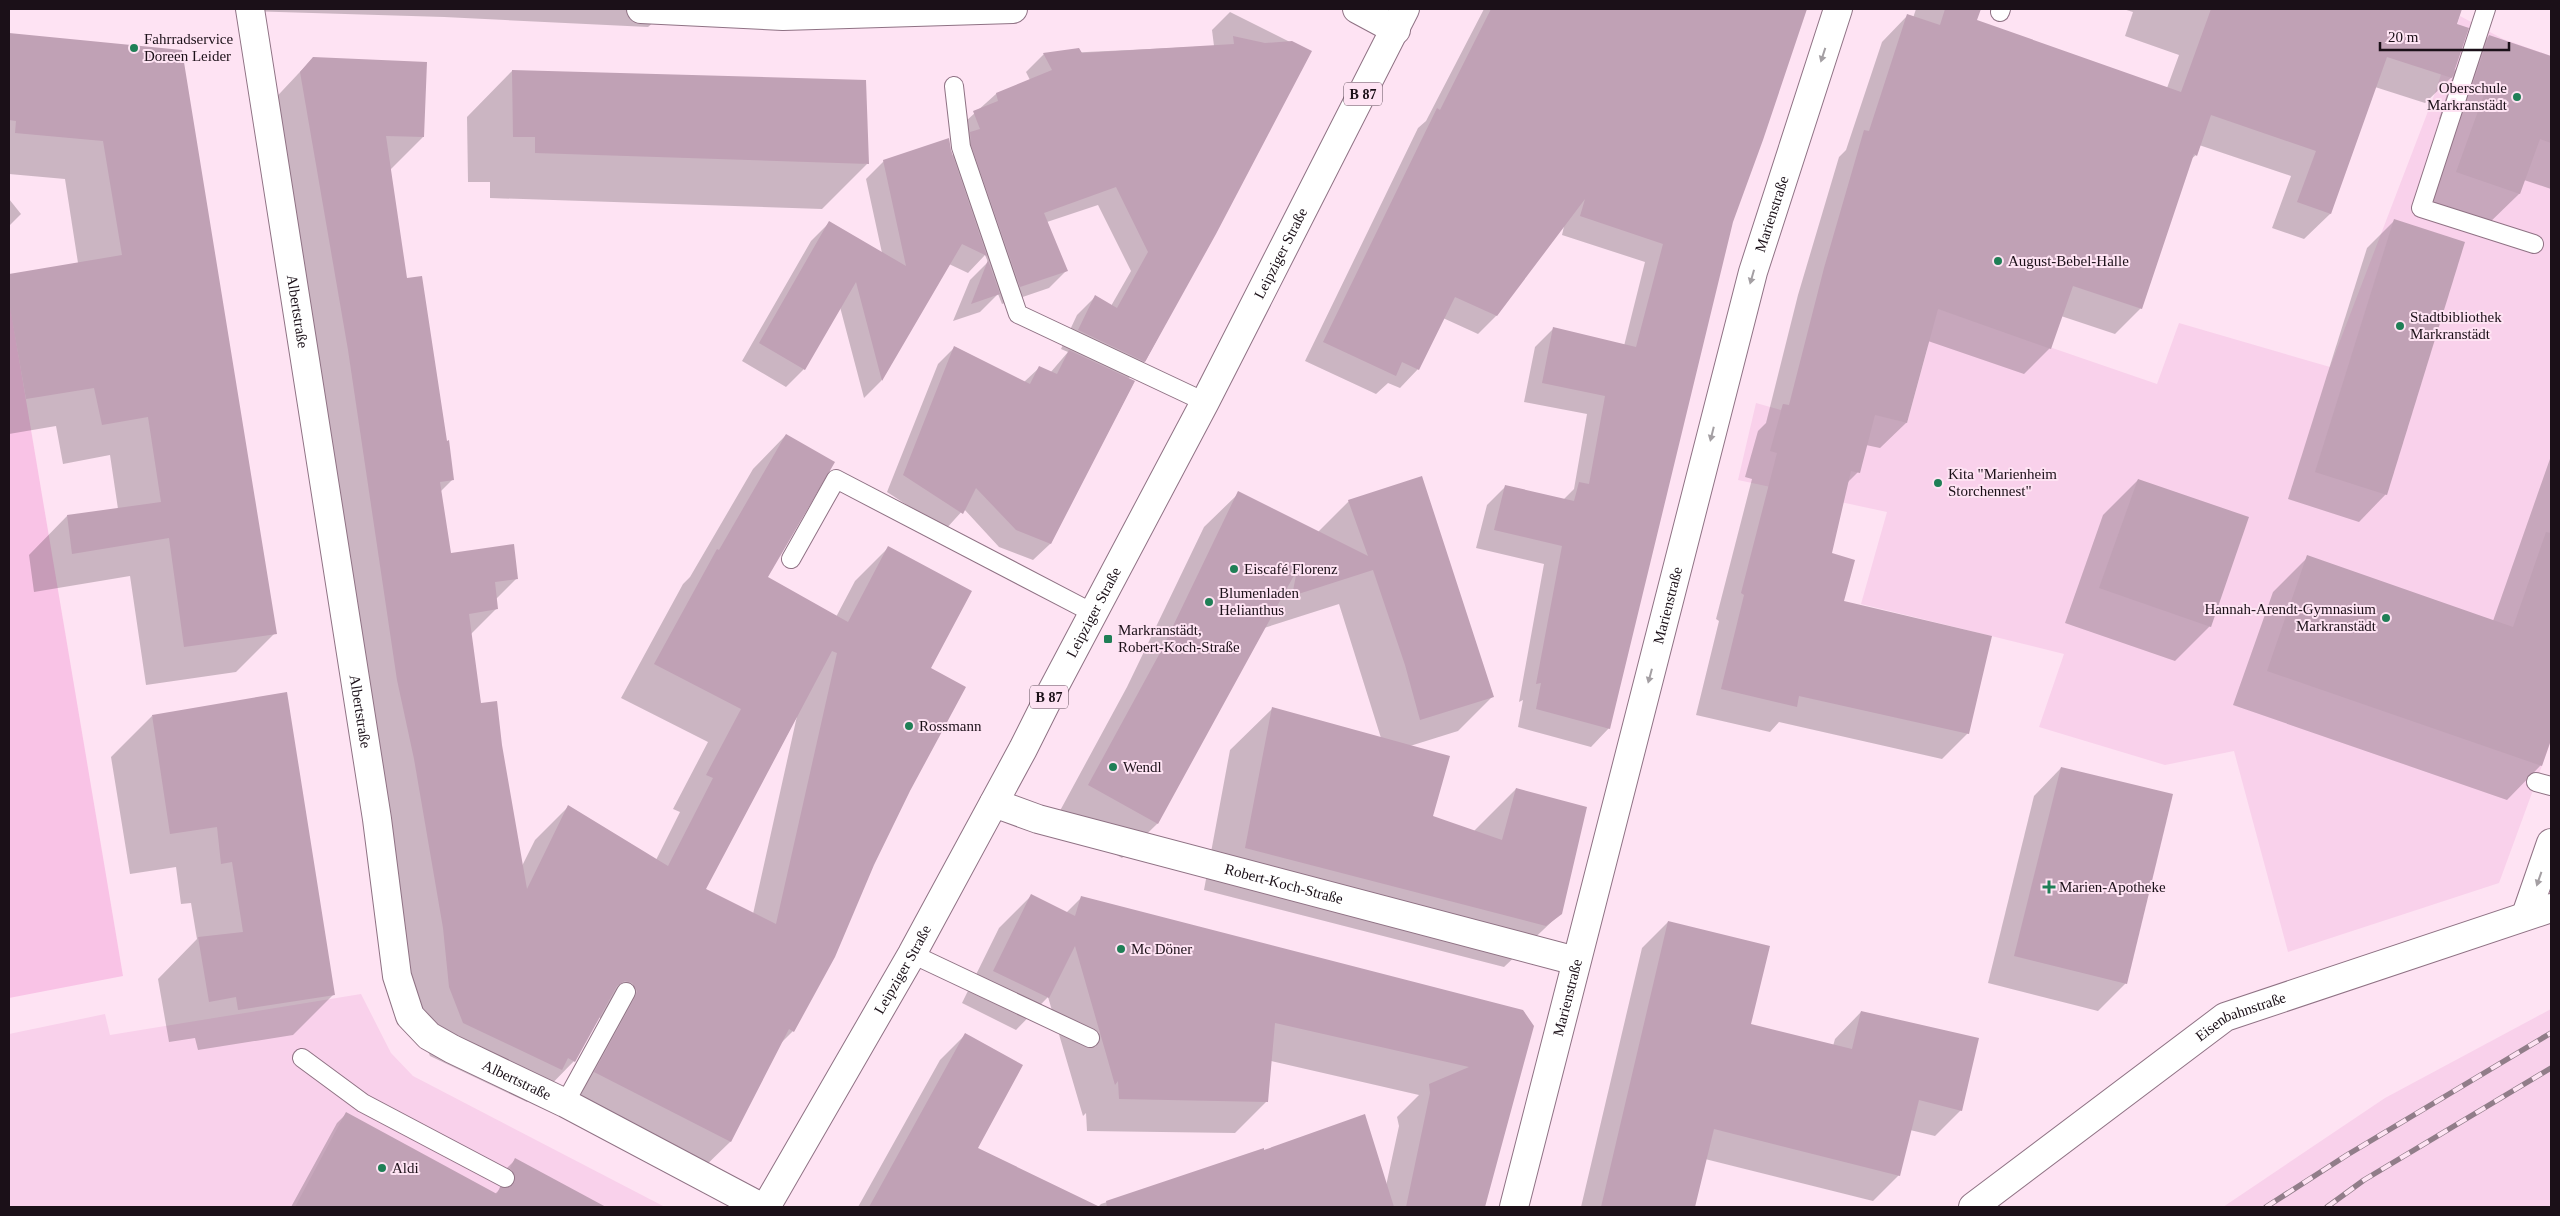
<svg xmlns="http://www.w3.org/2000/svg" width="2560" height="1216" viewBox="0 0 2560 1216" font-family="'Times New Roman',serif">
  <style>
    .built { fill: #f9d1eb }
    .green { fill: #f9c3e6 }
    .shadow { fill: #0003; fill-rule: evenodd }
    .building { fill: #c0a1b5; fill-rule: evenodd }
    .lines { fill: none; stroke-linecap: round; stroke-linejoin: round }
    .service-casing { stroke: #8f7284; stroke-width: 20 }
    .minor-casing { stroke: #8f7284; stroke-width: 30 }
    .primary-casing { stroke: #8f7284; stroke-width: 30 }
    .service { stroke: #fff; stroke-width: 18 }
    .minor { stroke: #fff; stroke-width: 28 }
    .primary { stroke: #fff; stroke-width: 28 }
    .rail-casing { stroke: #917d89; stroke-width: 5.5 }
    .rail { stroke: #fee3f3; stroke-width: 4; stroke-dasharray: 11; stroke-linecap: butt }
    .oneway { fill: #a49fa3 }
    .poi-dot { fill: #1f7f56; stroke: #fee3f3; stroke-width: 2 }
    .labels { text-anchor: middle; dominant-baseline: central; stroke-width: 4; stroke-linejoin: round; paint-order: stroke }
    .shield { fill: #fee3f3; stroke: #5f4f5a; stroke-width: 1 }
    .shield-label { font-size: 14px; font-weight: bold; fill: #1b1018 }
    .poi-label { font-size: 15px; fill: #1b1018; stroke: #fee3f3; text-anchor: start }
    .street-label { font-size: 15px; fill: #1b1018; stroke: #fee3f3 }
  </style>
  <rect width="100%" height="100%" fill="#fee3f3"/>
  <g class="built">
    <polygon points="2460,16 2503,39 2551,56 2551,741 2499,883 2288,952 2234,751 2165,765 2039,727 2064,654 1861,604 1887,512 1738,480 1756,403 1781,410 1783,404 1822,414 1825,401 1907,423 1927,350 1933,307 2157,384 2179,323 2330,367 2435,93"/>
    <polygon points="361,994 391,1053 413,1076 665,1207 9,1207 9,1034 105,1014 110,1035"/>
    <polygon points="2551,1009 2551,1207 2223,1207 2385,1098"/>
  </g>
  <polygon class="green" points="9,299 123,976 9,998"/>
  <g class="shadow">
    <polygon points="246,9 669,9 648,27 444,17 249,11"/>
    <polygon points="1484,9 1806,9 1762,139 1731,221 1609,728 1591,747 1518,727 1523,700 1519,702 1544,564 1476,548 1487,505 1505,487 1563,500 1574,489 1587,414 1524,402 1535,347 1554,328 1624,346 1645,262 1562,235 1565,222 1496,316 1478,334 1443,318 1418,369 1400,388 1388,383 1376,394 1305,361 1418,128 1426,121"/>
    <polygon points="1916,9 1980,9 1975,21 2167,88 2179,55 2125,36 2133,12 2123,9 2461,9 2456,24 2453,72 2489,36 2551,58 2551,189 2524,180 2519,194 2484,228 2422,207 2452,123 2439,119 2453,76 2425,103 2375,87 2330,214 2304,239 2272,228 2291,176 2199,145 2196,155 2190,160 2141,308 2115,334 2061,316 2050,348 2024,374 1928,341 1906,423 1880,448 1866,445 1858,472 1847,483 1830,554 1843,602 1968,733 1942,759 1779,722 1770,732 1696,715 1719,621 1716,619 1752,479 1745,477 1758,431 1766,423 1798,295 1839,157 1846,150 1882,42 1907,16 1913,18"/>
    <polygon points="1230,12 1310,52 1146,360 1128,379 1134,382 1050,544 1033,560 999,547 964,509 945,530 887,492 938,364 955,347 1024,382 1039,368 1050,373 1068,352 1061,349 1077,315 1095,297 1111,306 1131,271 1098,205 1047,222 1066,271 1049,288 1002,304 998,294 980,312 953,321 970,280 988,262 985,255 968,273 949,264 881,381 864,398 840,307 804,369 786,387 742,361 811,241 829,223 882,253 866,179 884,161 950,151 953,158 953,151 961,143 956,130 996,94 1030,80 1026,72 1044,54 1214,46 1212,30"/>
    <polygon points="9,34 181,51 275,633 236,672 146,685 130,576 34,592 29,555 67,516 118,509 110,455 63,464 56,426 9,434 9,276 78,263 65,179 9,174"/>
    <path d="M313,58L423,137L390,170L406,280L453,479L440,492L450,554L517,578L496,599L497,608L470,635L480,705L501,745L522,866L535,840L568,807L656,860L680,812L673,809L708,742L621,698L683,584L690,577L753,469L786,435L766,577L836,617L855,581L888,548L930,668L909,790L793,1031L780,1044L730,1142L696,1175L562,1106L602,1021L599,1017L574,1061L541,1095L537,1093L527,1102L430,1056L415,1021L410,962L267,107ZM797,716L753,914L705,889Z"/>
    <polygon points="512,71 867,164 822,209 490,198 490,182 468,182 467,117"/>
    <polygon points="9,199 21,214 9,226"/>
    <polygon points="2394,221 2386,494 2359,522 2288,499 2367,248"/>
    <polygon points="2551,456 2551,737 2541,765 2507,800 2233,705 2273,592 2308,557 2493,621"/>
    <polygon points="2138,480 2210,626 2175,661 2065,623 2103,515"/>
    <polygon points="1239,493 1318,532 1349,501 1492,697 1458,731 1410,746 1431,817 1474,831 1516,789 1561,913 1504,967 1204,890 1230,750 1272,709 1381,738 1339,604 1264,628 1157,824 1122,858 1055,820 1127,687 1204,527"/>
    <polygon points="152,716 334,994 293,1035 198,1050 195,1038 169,1042 158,979 197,939 191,903 181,904 176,867 130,874 111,757"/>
    <polygon points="2061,768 2126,983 2098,1011 1988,983 2034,796"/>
    <polygon points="1031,896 1066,913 1082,897 1522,1011 1500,1142 1484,1207 1098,1207 1101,1204 1263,1150 1386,1186 1399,1126 1397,1117 1419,1095 1271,1061 1267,1101 1235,1133 1087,1131 1086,1113 1083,1116 1048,997 1016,1030 962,1003 999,928"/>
    <polygon points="1668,922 1749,1025 1833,1046 1835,1039 1861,1012 1961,1110 1935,1136 1910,1130 1899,1175 1873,1201 1705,1159 1694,1207 1581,1207 1642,948"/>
    <polygon points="965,1035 976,1149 1060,1189 1050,1207 858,1207 940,1060"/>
    <polygon points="346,1114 495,1194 500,1189 506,1189 506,1169 515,1160 603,1207 291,1207 337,1123"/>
  </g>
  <g class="building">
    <polygon points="1491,9 1807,9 1763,140 1733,222 1610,729 1536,709 1541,683 1536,684 1562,546 1494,530 1505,485 1574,501 1579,482 1589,484 1605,396 1542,383 1553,327 1636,347 1663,244 1580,216 1585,199 1497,316 1455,297 1419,370 1402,362 1396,376 1323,342 1437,108 1440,110"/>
    <polygon points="1945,9 1981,9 1977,20 2181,92 2211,9 2462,9 2457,24 2469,28 2452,78 2387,57 2331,214 2297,202 2316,151 2211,115 2197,156 2194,154 2142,309 2073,286 2051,349 1938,309 1907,423 1875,415 1860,473 1851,471 1832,553 1855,560 1844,601 1992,636 1969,734 1799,696 1797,707 1721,689 1744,595 1741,593 1777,453 1770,451 1783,404 1789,405 1824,268 1864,130 1869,131 1907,14 1940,25"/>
    <polygon points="9,33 182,50 277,634 184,647 169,538 72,554 67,515 161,502 148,417 102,425 94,388 26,399 9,302 9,274 122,255 103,141 15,133 16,121 9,120"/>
    <polygon points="2489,35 2551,56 2551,143 2540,139 2520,194 2456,172 2486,89 2473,84"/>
    <polygon points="1233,36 1265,43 1292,41 1312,51 1216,234 1145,362 1078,330 1095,295 1117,308 1148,252 1116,187 1044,213 1068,271 1020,287 971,145 970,132 980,129 973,111 998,101 996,93 1052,70 1043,53 1079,48 1082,53 1234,44"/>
    <path d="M313,57L427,62L424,137L386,136L407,278L422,276L447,441L449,440L454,480L440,482L451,553L514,544L518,579L495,582L498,609L469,614L481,703L497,701L502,745L527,889L568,805L668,866L713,778L706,775L741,709L654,664L717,549L719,550L786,434L835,462L768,577L848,622L888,546L972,591L931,668L966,687L910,791L874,865L835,957L794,1032L789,1029L731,1142L594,1072L635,997L637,991L632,983L625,981L617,986L575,1062L568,1058L562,1070L463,1023L449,987L443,928L414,759L397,680L348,350L300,72ZM832,651L837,653L776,924L706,889Z"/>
    <polygon points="512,70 866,80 869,164 535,153 535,137 513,137"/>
    <polygon points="949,138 951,150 987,256 962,244 882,381 856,282 805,370 759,343 829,221 906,266 883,160"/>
    <polygon points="2394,219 2465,242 2387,495 2315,472"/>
    <polygon points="988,260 1000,294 971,304"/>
    <polygon points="954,346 1030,384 1039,366 1057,374 1069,350 1135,381 1051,544 1016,530 976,488 963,514 903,475"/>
    <polygon points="1422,476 1494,697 1420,720 1405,665 1373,570 1292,596 1297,570 1158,824 1088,785 1161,651 1238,491 1368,556 1348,500"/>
    <polygon points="2138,479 2249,517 2211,627 2099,588"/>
    <polygon points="2546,532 2551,533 2551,740 2542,766 2267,671 2307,555 2513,627"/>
    <polygon points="287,692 335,995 238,1010 236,997 209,1002 198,937 243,932 232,862 221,864 217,827 170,834 152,715"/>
    <polygon points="1272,707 1450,756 1433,816 1502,840 1516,788 1587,807 1562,914 1546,926 1245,848"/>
    <polygon points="2061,767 2173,794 2127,984 2014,956"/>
    <polygon points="1031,894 1075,916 1081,896 1523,1010 1534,1026 1485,1207 1406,1207 1430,1093 1429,1084 1469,1067 1275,1023 1268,1102 1119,1099 1118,1081 1115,1085 1075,946 1049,998 993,971"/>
    <polygon points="1668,921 1770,946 1751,1024 1852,1049 1861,1011 1979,1038 1962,1111 1919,1100 1900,1176 1714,1129 1695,1207 1601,1207"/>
    <polygon points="965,1033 1023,1065 978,1148 1100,1207 869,1207"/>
    <polygon points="346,1112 497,1194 500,1187 510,1187 515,1182 514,1173 510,1168 515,1158 606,1207 295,1207"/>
    <polygon points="1365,1114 1394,1207 1107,1207 1106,1201 1264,1148 1264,1150"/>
  </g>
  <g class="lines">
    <defs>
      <g id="service">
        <polyline points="2486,9 2421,208 2534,244"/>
        <polyline points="2000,12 2001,9"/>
        <polyline points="954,86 961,147 1018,314 1205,402"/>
        <polyline points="791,559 836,479 1093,613"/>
        <polyline points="2536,782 2551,786"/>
        <polyline points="912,954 1090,1038"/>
        <polyline points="302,1058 363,1103 505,1178"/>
        <polyline points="565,1103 626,992"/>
      </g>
      <g id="minor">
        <path id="s1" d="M250,9L377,819L397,976L410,1016L429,1036L452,1049L565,1103L761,1207"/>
        <polyline points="641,9 783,16 1013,9"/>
        <polyline points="1357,9 1396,30"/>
        <path id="s2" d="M994,803L1038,819L1576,961"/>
        <polyline points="2526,915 2551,843"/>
        <path id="s3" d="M1514,1207L1753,272L1838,9"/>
        <path id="s4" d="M1973,1207L2225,1017L2551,908"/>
      </g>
      <g id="primary">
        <path id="s5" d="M766,1207L912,954L1023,749L1052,691L1205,402L1405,9"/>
      </g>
    </defs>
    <use href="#service" class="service-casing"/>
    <use href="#minor" class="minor-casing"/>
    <use href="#primary" class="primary-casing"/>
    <use href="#service" class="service"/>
    <use href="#minor" class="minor"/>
    <use href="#primary" class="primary"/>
    <defs>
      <g id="rail">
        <polyline points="2266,1207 2347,1155 2551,1033"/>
        <polyline points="2327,1207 2364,1180 2551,1068"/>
      </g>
    </defs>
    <use href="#rail" class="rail-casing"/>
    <use href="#rail" class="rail"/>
  </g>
  <defs><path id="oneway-solid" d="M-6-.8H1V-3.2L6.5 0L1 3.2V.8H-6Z" transform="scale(1.25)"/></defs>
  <g class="oneway">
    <use href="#oneway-solid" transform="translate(1823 55) rotate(108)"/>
    <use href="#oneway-solid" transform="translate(1752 277) rotate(106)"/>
    <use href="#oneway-solid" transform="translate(1712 434) rotate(104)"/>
    <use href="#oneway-solid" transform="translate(1650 676) rotate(105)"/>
    <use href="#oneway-solid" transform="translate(2539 879) rotate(109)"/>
  </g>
  <g class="poi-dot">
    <circle cx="134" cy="48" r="5"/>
    <circle cx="2517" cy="97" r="5"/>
    <circle cx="1998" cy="261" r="5"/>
    <circle cx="2400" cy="326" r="5"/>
    <circle cx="1938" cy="483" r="5"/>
    <circle cx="1234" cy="569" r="5"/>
    <circle cx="1209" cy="602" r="5"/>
    <circle cx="2386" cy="618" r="5"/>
    <rect x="1103" y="634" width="10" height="10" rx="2.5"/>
    <circle cx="909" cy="726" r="5"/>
    <circle cx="1113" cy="767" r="5"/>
    <path d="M2046.5 879.5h5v5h5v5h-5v5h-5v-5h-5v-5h5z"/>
    <circle cx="1121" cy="949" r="5"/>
    <circle cx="382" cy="1168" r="5"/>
  </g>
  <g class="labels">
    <g class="shield">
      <rect x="1344" y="82.5" width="38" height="23" rx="4"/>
      <rect x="1030" y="685.5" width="38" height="23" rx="4"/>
    </g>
    <g class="shield-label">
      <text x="1363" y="94">B 87</text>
      <text x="1049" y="697">B 87</text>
    </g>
    <g class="poi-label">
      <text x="144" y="39">Fahrradservice<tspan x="144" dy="17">Doreen Leider</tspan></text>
      <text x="2507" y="88" text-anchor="end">Oberschule<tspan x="2507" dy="17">Markranstädt</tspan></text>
      <text x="2008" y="261">August-Bebel-Halle</text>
      <text x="2410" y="317">Stadtbibliothek<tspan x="2410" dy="17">Markranstädt</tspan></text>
      <text x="1948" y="474">Kita "Marienheim<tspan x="1948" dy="17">Storchennest"</tspan></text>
      <text x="1244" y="569">Eiscafé Florenz</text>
      <text x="1219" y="593">Blumenladen<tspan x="1219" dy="17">Helianthus</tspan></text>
      <text x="2376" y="609" text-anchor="end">Hannah-Arendt-Gymnasium<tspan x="2376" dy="17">Markranstädt</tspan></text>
      <text x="1118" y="630">Markranstädt,<tspan x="1118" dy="17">Robert-Koch-Straße</tspan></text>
      <text x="919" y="726">Rossmann</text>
      <text x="1123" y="767">Wendl</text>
      <text x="2059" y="887">Marien-Apotheke</text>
      <text x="1131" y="949">Mc Döner</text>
      <text x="392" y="1168">Aldi</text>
    </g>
    <g class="street-label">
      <text stroke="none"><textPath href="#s3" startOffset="1026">Marienstraße</textPath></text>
      <text stroke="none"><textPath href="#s5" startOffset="1084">Leipziger Straße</textPath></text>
      <text stroke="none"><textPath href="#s1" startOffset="306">Albertstraße</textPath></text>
      <text stroke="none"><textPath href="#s3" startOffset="621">Marienstraße</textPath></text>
      <text stroke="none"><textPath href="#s5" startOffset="679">Leipziger Straße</textPath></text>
      <text stroke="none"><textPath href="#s1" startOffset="711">Albertstraße</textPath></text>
      <text stroke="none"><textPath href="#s2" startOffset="301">Robert-Koch-Straße</textPath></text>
      <text stroke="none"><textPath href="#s5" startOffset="274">Leipziger Straße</textPath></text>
      <text stroke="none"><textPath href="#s3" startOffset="216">Marienstraße</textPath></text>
      <text stroke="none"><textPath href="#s4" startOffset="330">Eisenbahnstraße</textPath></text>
      <text stroke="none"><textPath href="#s1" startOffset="1146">Albertstraße</textPath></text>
    </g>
  </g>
  <rect width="2560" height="1216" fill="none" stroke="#1b1018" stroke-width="20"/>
  <path d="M2380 42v8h129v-8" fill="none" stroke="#1b1018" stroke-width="2.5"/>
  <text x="2388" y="42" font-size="15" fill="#1b1018" stroke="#fee3f3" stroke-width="4" paint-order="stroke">20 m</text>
</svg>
